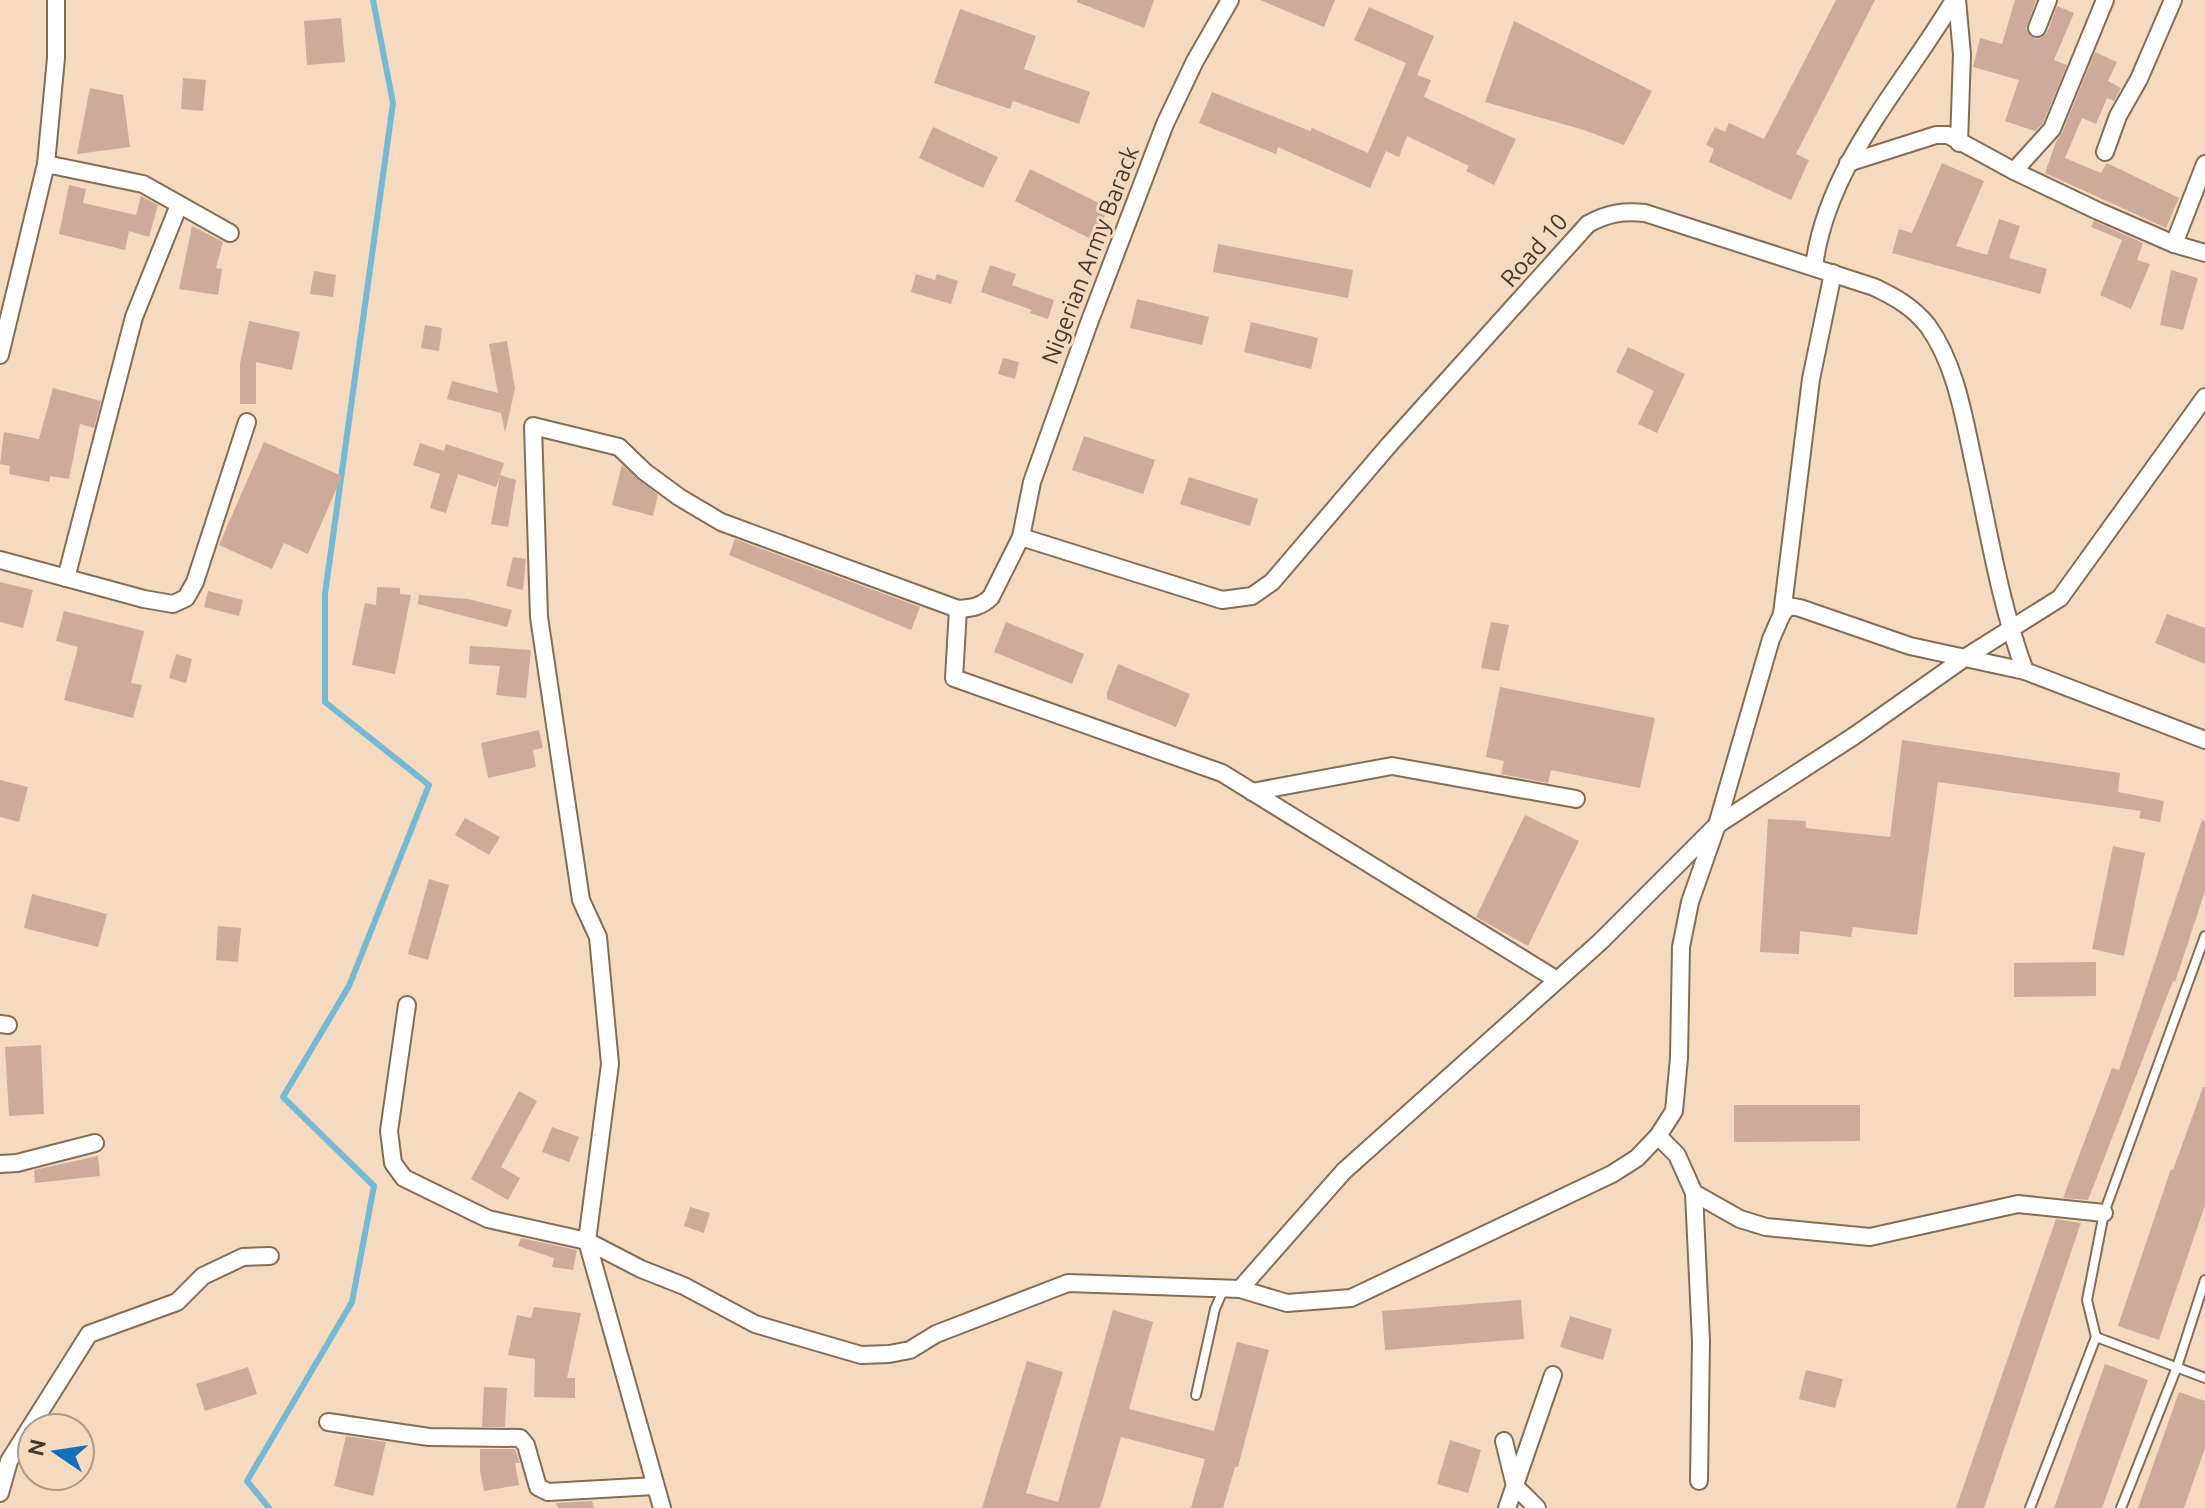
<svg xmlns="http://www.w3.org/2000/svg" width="2205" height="1508" viewBox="0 0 2205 1508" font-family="Ubuntu,sans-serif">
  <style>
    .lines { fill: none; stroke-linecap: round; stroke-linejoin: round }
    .stream { stroke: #75b9d4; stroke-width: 6 }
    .building { fill: #cdaa9a }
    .lane-casing { stroke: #846d54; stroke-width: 12 }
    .street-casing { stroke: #846d54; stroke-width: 20 }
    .lane { stroke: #fff; stroke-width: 8 }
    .street { stroke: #fff; stroke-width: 16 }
    .labels { text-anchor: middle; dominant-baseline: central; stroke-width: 6; stroke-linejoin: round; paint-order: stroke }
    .street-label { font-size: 24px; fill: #453a30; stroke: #f5dabf }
  </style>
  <rect width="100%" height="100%" fill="#f5dabf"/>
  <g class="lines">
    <polyline class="stream" points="269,1508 247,1481 352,1302 374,1186 283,1097 349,986 429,785 325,702 325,594 393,103 373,0"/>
  </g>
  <g class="building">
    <polygon points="1077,0 1154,0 1144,28 1077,2"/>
    <polygon points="1260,0 1335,0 1324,27"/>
    <polygon points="1836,0 1875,0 1796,154 1809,160 1791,200 1709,162 1714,149 1706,145 1715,127 1725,132 1729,123 1764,139"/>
    <polygon points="2015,0 2036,0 2026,29 2034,38 2039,39 2047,33 2057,6 2074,13 2054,60 2067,65 2043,123 2035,131 2005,121 2019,80 1973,67 1980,38 2002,44"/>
    <polygon points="1369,7 1434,36 1417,75 1431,80 1424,97 1516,139 1494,185 1466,171 1469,166 1407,136 1399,157 1386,151 1370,188 1278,147 1276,154 1199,123 1212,92 1310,131 1312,128 1368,153 1406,63 1354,40"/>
    <polygon points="960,9 1036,36 1024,69 1090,92 1079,124 1013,101 1010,109 934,83"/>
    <polygon points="341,18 345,62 307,65 304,21"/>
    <polygon points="1514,21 1652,91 1624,145 1584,130 1485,102"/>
    <polygon points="2095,52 2117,62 2108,81 2121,88 2114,101 2107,98 2096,124 2082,118 2065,158 2101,173 2107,163 2179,198 2166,228 2045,173 2056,142 2062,133"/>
    <polygon points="183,78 206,80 203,111 181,109"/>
    <polygon points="90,88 123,95 130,147 77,154"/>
    <polygon points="933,127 998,157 983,188 919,158"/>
    <polygon points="1942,163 1984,181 1956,246 1987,255 1999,219 2020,226 2009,258 2047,269 2040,294 1892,253 1899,229 1912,233"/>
    <polygon points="1030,169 1109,208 1093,240 1015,201"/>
    <polygon points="69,185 86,189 83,203 136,215 141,196 158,205 149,237 129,231 125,250 59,234"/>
    <polygon points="2094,221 2143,243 2137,260 2150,264 2131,309 2100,295 2122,240 2091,227"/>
    <polygon points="192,226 223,242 216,268 222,269 218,295 179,289"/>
    <polygon points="1218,244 1353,270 1348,298 1213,272"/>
    <polygon points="990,265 1016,274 1012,285 1054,300 1048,319 1030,313 1032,310 981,292"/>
    <polygon points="2171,270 2198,278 2183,330 2160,325"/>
    <polygon points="314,271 336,275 333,297 310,294"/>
    <polygon points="916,274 935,280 937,274 958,281 951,304 911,292"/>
    <polygon points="1137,299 1209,317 1202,345 1130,328"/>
    <polygon points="249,321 300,332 292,370 256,362 256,404 240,404 240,364"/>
    <polygon points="1251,322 1318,338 1311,369 1244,352"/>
    <polygon points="425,325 442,328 439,351 421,348"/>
    <polygon points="507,341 515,389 505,433 501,413 447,399 452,381 498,393 489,344"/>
    <polygon points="1628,347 1685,374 1657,433 1638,424 1654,391 1616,372"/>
    <polygon points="1003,358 1019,362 1015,379 998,374"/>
    <polygon points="53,388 101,401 94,428 80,424 69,479 50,476 49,482 9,474 10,466 0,464 4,432 39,439"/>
    <polygon points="1084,436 1155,460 1143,494 1072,470"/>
    <polygon points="264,442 342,476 308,554 284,543 272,569 219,545"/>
    <polygon points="420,443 444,451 446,444 504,463 500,475 516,480 508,527 491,524 500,476 496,487 458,474 446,513 430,508 440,474 413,465"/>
    <polygon points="622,465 658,495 653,516 612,505"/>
    <polygon points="1189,477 1258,499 1250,526 1180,504"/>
    <polygon points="735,539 920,607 911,630 729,555"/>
    <polygon points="513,557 526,559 523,590 506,586"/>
    <polygon points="0,582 33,590 23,628 0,622"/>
    <polygon points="377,587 400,588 400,594 411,595 395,674 352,665 365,603 376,605"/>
    <polygon points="208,591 243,600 239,616 204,607"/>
    <polygon points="419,595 468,599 512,610 507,627 418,604"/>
    <polygon points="64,611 144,631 131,683 142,685 133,718 64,700 78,647 56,641"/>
    <polygon points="2167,614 2205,628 2205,664 2155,643"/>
    <polygon points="1006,622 1084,654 1072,684 994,652"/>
    <polygon points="1491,622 1509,625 1499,671 1481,668"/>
    <polygon points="470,646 531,650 526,698 496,695 500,666 469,664"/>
    <polygon points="176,654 192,659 186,683 169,678"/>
    <polygon points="1118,664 1190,694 1176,727 1107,699 1107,693"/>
    <polygon points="1500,687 1655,718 1640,788 1551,770 1548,783 1501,774 1504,761 1486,757"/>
    <polygon points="539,730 543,748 533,750 536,767 488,778 481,743"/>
    <polygon points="1902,740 2120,773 2118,792 2164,801 2160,822 2139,818 2141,811 1938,782 1917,935 1853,927 1851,937 1800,931 1799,954 1760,952 1768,819 1806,821 1806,828 1890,837"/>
    <polygon points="0,780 28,787 19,822 0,817"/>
    <polygon points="1525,815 1579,841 1528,946 1476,917"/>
    <polygon points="465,818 500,837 489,855 455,835"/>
    <polygon points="2202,820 2205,821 2205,891 2175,982 2173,981 2088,1200 2063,1198 2112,1068 2119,1070"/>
    <polygon points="2113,846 2145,853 2124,956 2092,949"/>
    <polygon points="429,879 449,885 428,960 408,954"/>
    <polygon points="32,894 107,914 98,947 24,928"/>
    <polygon points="218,926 241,928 238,962 216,960"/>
    <polygon points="2096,962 2096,996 2014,997 2014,963"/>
    <polygon points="41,1045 44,1114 9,1116 5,1047"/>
    <polygon points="2203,1087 2205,1087 2205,1205 2159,1340 2118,1326 2171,1169 2173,1170"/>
    <polygon points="519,1091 537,1101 501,1167 520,1178 508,1200 471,1179"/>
    <polygon points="1734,1105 1860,1105 1860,1141 1734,1142"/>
    <polygon points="552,1127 579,1137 569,1162 542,1152"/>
    <polygon points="98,1156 100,1176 35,1183 34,1170"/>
    <polygon points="690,1207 710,1213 704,1233 684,1226"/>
    <polygon points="2056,1219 2081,1223 2014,1420 1984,1508 1956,1508"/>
    <polygon points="521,1238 577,1250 573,1270 552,1267 554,1258 518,1246"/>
    <polygon points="1521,1300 1524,1339 1385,1350 1382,1311"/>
    <polygon points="534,1307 581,1313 567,1378 575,1378 575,1398 534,1397 535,1359 508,1355 517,1315 531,1318"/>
    <polygon points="1113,1310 1153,1322 1129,1409 1214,1431 1237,1342 1269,1350 1238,1467 1235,1467 1223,1508 1191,1508 1205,1459 1121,1437 1100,1508 982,1508 1027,1361 1063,1372 1026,1493 1058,1502"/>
    <polygon points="1570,1316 1612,1329 1603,1360 1560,1347"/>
    <polygon points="2105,1364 2148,1380 2102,1508 2054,1508"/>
    <polygon points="248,1367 257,1394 205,1411 196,1384"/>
    <polygon points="1806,1370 1843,1379 1835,1408 1799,1399"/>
    <polygon points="484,1387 507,1388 505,1427 482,1427"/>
    <polygon points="2179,1392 2205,1401 2205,1448 2184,1508 2138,1508"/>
    <polygon points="346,1436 386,1442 373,1496 334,1486"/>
    <polygon points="1450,1440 1481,1450 1468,1493 1437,1484"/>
    <polygon points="480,1449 515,1449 520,1463 515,1463 519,1485 484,1491 480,1471"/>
    <polygon points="592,1501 594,1508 558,1508 556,1503"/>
  </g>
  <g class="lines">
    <defs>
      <g id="lane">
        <polyline points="2096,1337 2205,1378"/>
        <polyline points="1196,1395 1215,1309 1224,1288"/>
        <polyline points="2030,1508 2096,1337 2087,1300 2104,1213 2205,936"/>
        <polyline points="2121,1508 2177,1367 2205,1280"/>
      </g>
      <g id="street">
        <polyline points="1957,0 1962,54 1959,143"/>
        <polyline points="2037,28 2048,0"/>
        <polyline points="2105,152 2118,116 2139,79 2173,0"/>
        <polyline points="1848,163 1936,135 1948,135 2014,171 2098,211 2174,244 2205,253"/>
        <polyline points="46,164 143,184 230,233"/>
        <polyline points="2014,171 2052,129 2105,0"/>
        <polyline points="2174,244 2205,164"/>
        <path d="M1814,267C1826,166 1903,86 1954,0"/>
        <polyline points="0,355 46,164 56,58 56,0"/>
        <path d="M1021,537L1222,600L1252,596L1272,582L1389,445L1588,224C1608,213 1623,211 1645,213L1874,287C1895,297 1913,307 1928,326C1956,365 1964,418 1974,464C1989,533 2000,604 2025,671"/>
        <polyline points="0,560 144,599 173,604 186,598 195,582 247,422"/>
        <polyline points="66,578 134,317 179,205"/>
        <polyline points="958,609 954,678 1222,773 1557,980"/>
        <polyline points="1782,614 1811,379 1833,273"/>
        <polyline points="1252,792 1392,766 1576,799"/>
        <polyline points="407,1005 389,1131 393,1163 404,1178 488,1219 587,1241 641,1269 684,1286 755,1324 861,1355 889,1354 910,1350 936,1334 1068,1283 1240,1289 1287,1303 1351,1298 1612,1174 1637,1158 1658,1136 1674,1111 1679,1058 1681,947 1690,902 1717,825 1771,639 1782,614 1789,606 1800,608 1910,646 2025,671 2205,740"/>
        <polyline points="0,1024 8,1025"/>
        <polyline points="1658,1136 1677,1155 1694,1193 1701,1341 1699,1481"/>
        <polyline points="0,1164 17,1163 95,1143"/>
        <polyline points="1694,1193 1740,1219 1766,1227 1870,1237 2018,1204 2104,1213"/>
        <polyline points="1240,1289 1344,1171 1600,942 1717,825 1854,736 1966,657 2060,598 2205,397"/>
        <polyline points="328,1422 429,1437 520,1438 526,1445 538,1487 548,1492 655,1486"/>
        <polyline points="1504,1441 1515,1486 1537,1508"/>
        <polyline points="0,1493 9,1461 89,1334 177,1302 203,1276 243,1257 270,1256"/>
        <path d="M662,1508L587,1241L610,1064L598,937L581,900L539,617L533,426L619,447L645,472L679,497L721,522L958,609C972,608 981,607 991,597L1021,537L1032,482L1089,323L1165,124L1195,61L1230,0"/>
        <polyline points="1507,1508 1553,1375"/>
      </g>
    </defs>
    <use href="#lane" class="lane-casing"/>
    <use href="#street" class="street-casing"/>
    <use href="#lane" class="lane"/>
    <use href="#street" class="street"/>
  </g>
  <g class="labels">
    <g class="street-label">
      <text transform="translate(1534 250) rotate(-49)">Road 10</text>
      <text transform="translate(1090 255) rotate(-69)">Nigerian Army Barack</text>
    </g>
  </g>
  <g transform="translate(56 1452) rotate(283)"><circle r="38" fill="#f5dabf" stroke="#af9a86" stroke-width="2"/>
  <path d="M0-6L14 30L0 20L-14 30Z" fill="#1370bd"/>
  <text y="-12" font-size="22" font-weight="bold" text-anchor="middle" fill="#453a30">N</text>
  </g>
</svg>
